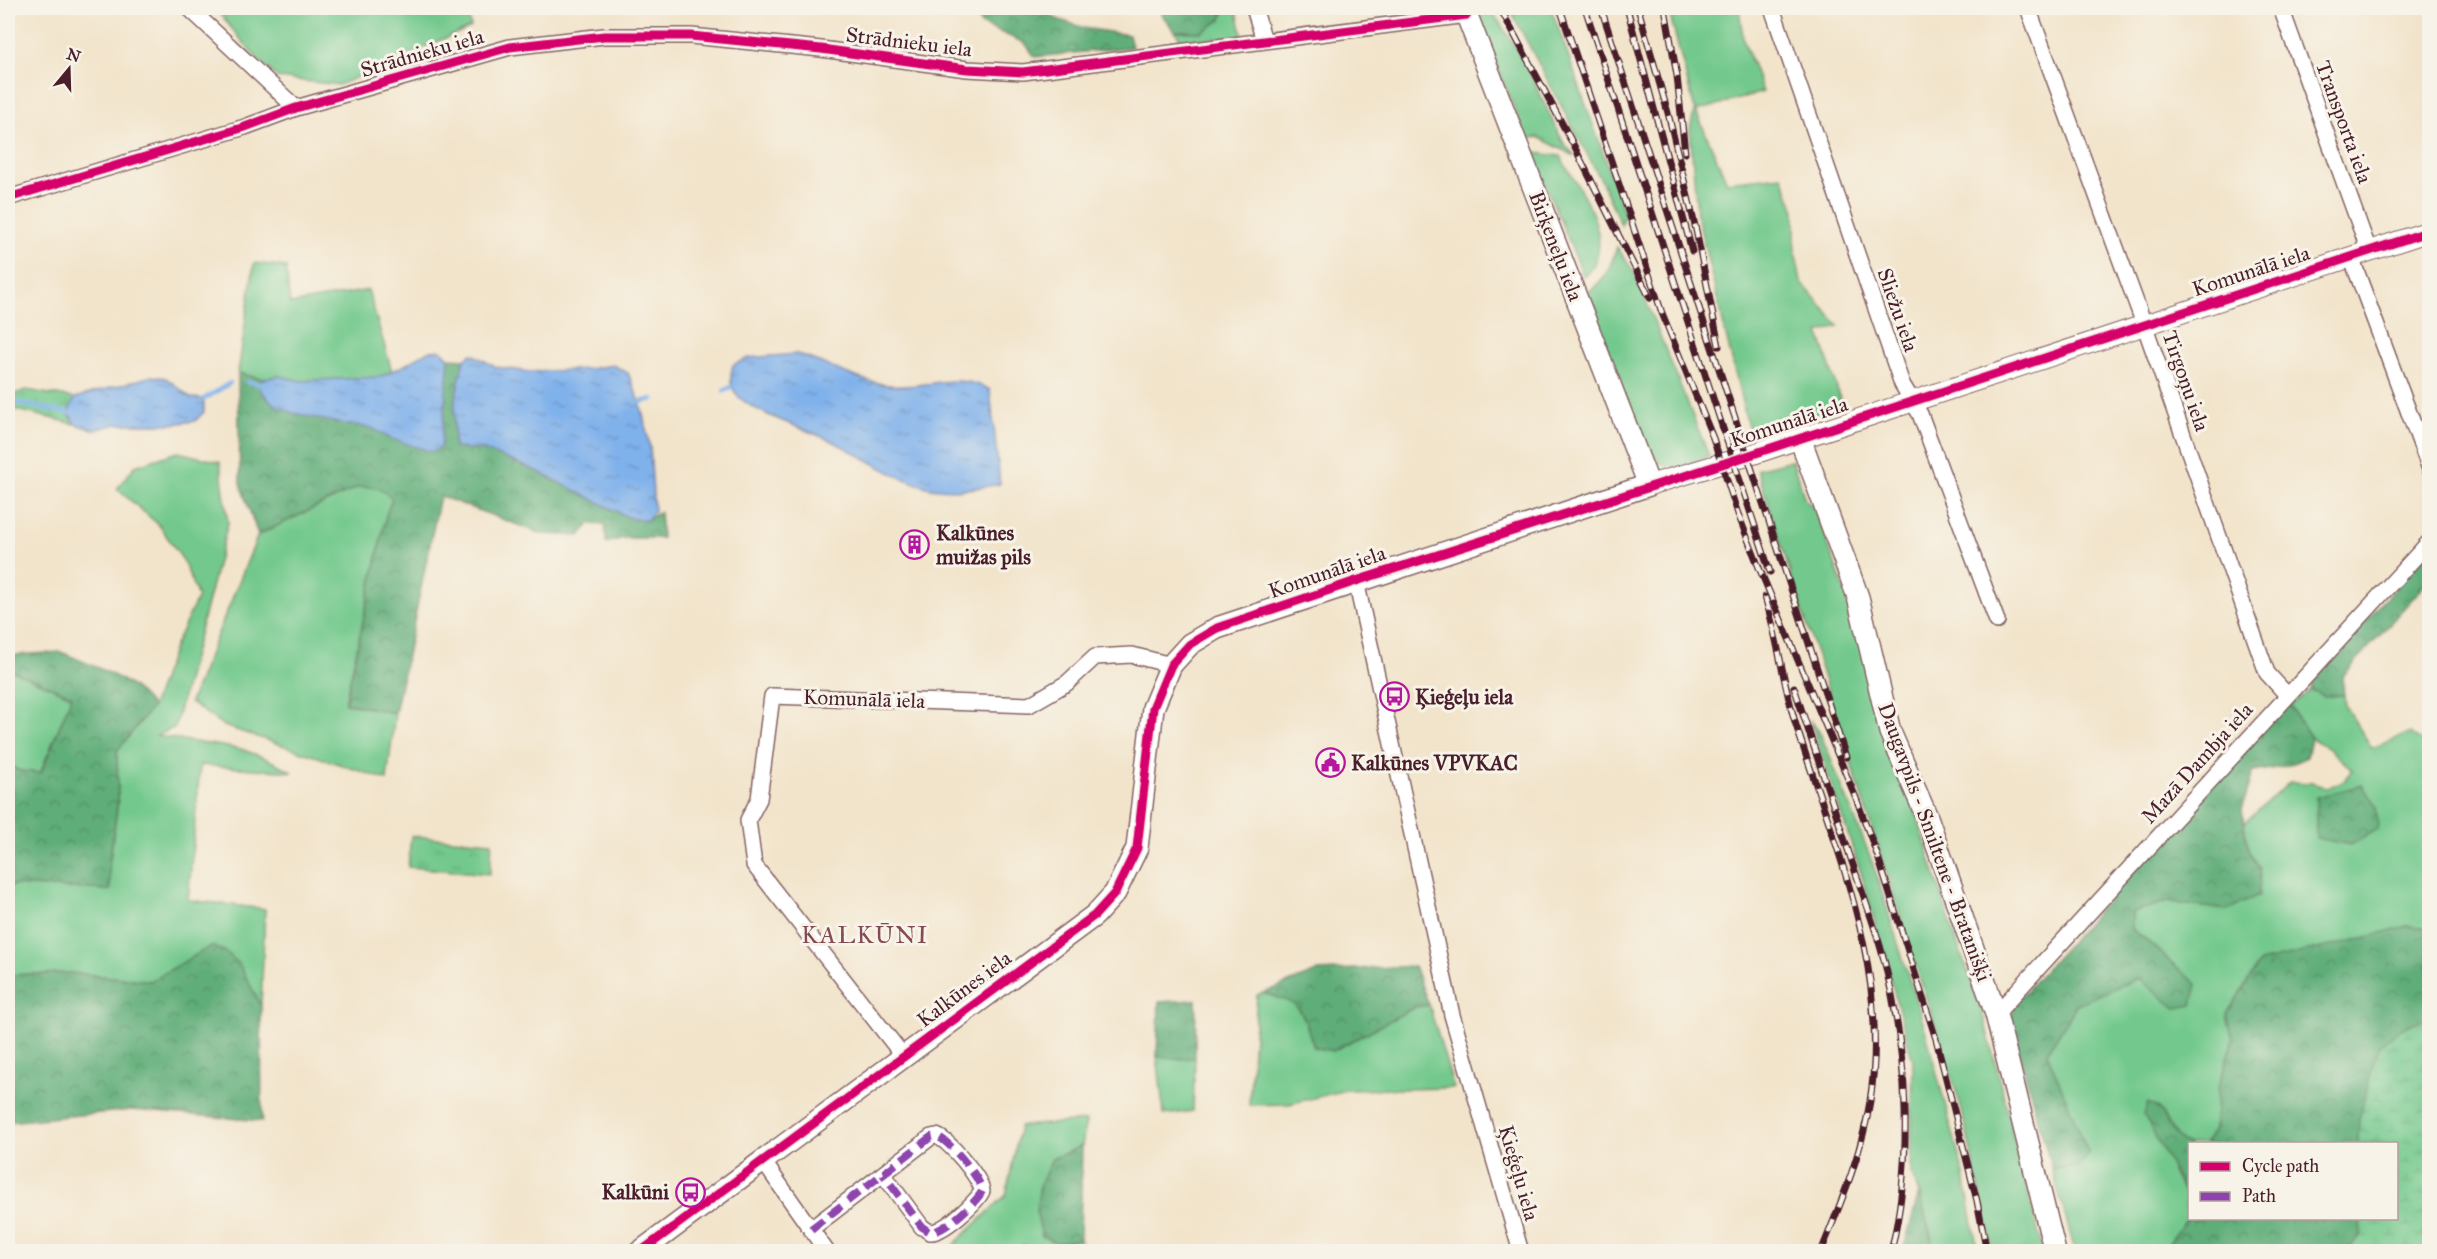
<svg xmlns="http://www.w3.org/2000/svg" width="2437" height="1259" viewBox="0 0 2437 1259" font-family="'IM FELL Great Primer',serif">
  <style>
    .grass { fill: #73c98d; stroke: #5e745c; stroke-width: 1.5; fill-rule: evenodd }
    .forest { fill: url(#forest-crowns); stroke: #546652; stroke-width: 1.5 }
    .wetland { fill: url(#wetland-marsh); stroke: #5e745c; stroke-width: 1.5 }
    .park { fill: url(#park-tufts); stroke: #5e745c; stroke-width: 1.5 }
    .water { fill: url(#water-ripples); stroke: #64688b; stroke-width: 1.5 }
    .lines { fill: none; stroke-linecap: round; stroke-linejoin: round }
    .stream { stroke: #7fb1eb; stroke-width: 4.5 }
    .minor-casing { stroke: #856463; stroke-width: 18 }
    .tertiary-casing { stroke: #856463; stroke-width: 22 }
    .secondary-casing { stroke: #856463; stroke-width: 24 }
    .minor { stroke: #fff; stroke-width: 15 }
    .tertiary { stroke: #fff; stroke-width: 20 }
    .secondary { stroke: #fff; stroke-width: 21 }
    .rail-casing { stroke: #4a1f2b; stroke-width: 7 }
    .rail { stroke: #f7f3e8; stroke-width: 4.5; stroke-dasharray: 14; stroke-linecap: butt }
    .quiet { stroke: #8e44ad; stroke-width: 8; stroke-dasharray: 15 8; stroke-linecap: butt }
    .cycleway-casing { stroke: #f7f3e8; stroke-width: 13 }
    .cycleway { stroke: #d6006c; stroke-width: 9 }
    .labels { text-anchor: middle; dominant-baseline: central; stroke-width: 6; stroke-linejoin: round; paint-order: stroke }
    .street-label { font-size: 21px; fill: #4a1f2b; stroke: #f7f3e8 }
    .poi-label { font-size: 21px; font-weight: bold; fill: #4a1f2b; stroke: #f7f3e8; text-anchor: start }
    .quarter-label { font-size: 24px; letter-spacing: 1.5px; fill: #834b53; stroke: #f7f3e8 }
  </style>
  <defs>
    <pattern id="forest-crowns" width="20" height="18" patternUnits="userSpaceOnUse" patternTransform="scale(1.5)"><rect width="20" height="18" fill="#5ead78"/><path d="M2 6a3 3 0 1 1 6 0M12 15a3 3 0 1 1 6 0" fill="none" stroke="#508c63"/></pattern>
    <pattern id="wetland-marsh" width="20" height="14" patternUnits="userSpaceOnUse" patternTransform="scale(1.5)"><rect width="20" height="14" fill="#73c98d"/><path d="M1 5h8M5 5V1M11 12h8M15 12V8" fill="none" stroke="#65ac7a"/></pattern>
    <pattern id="park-tufts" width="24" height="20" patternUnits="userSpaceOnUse" patternTransform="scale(1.5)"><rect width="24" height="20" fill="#73c98d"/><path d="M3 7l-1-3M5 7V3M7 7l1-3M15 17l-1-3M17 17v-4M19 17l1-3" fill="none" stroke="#65ac7a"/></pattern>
    <pattern id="water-ripples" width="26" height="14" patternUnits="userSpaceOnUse" patternTransform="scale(1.5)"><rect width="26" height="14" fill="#7fb1eb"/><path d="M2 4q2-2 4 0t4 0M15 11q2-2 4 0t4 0" fill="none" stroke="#6a8fbf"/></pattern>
  </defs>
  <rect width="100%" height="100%" fill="#f7f3e8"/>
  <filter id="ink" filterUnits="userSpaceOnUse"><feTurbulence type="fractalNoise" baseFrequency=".0167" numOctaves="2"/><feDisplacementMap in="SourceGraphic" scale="12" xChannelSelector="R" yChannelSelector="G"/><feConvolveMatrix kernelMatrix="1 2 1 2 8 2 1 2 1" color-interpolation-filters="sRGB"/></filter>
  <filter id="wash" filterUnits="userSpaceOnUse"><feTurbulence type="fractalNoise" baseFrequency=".008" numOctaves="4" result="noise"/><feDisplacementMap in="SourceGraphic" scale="24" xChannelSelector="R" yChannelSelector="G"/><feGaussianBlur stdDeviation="1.35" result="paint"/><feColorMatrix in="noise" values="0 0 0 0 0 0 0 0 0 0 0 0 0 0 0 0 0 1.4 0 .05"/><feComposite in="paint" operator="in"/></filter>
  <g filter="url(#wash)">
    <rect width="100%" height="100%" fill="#f2e4cb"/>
    <g class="grass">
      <polygon points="215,8 467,8 471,27 339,85 278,78 252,53"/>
      <polygon points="1224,8 1236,8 1243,37 1181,40 1175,31 1201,32 1224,14"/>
      <polygon points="1473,8 1490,8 1522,57 1563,142 1575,156 1538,137 1527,139"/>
      <polygon points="1509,8 1551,8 1625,214 1621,225 1602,182"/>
      <polygon points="1668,8 1739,8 1743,39 1763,92 1696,111 1727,182 1782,176 1795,211 1795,250 1801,282 1839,326 1819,333 1842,404 1751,439 1697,215 1690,128 1695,110"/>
      <path d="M1535,153L1560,156C1576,185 1610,226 1595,262C1593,267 1588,272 1584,277L1537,165Z"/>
      <path d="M1617,247L1634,272L1709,456C1694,461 1674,473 1660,463C1636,447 1599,325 1587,293C1607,278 1609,270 1617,247Z"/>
      <polygon points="254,263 286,267 290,304 368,290 392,371 380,377 300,381 279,376 262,379 238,373"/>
      <polygon points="178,452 220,462 228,523 175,727 157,736 241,749 265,758 293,772 200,765 188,900 265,909 261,1006 239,964 211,947 151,981 71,973 8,975 8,893 10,885 110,890 109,866 118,800 117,751 152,707 175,645 198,597 183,560 159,525 117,489 135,466"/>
      <polygon points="1792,460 1805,500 1815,508 1856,622 1955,937 1982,1011 2043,1251 1993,1251 1961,1107 1757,469"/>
      <polygon points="372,486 383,489 393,499 387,512 345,703 395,713 387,780 224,726 190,702 258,535 358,487"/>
      <polygon points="8,669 72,696 40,773 20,771 8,765"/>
      <path d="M2311,690L2330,696L2344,695L2345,706L2372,748L2410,733L2429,747V928L2407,926L2356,940L2227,1014L2233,1039L2218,1088L2214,1130L2205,1143L2189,1145L2179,1142L2156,1106L2173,1174L2186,1195L2187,1219L2163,1251H2075L2052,1169L2079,1166L2066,1102L2047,1053L2077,1004L2138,978L2176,1008L2196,984L2132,928V912L2167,902L2227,910L2260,869L2248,851L2244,823L2290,782L2312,783L2327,788L2345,780L2353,770L2328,748L2311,738L2290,706ZM2376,806L2351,845L2333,841Z"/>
      <polygon points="1810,720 1820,733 1872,861 1925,1029 1964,1175 1978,1251 1935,1251 1919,1193 1911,1171 1913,1061 1861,873"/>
      <path d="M1263,993C1305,1004 1300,1007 1314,1047L1333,1051L1415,1007L1429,1005L1454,1088L1346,1090L1289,1104L1249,1105L1257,995Z"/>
      <polygon points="1157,1056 1174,1059 1195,1058 1193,1111 1164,1115"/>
      <polygon points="1086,1121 1082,1146 1052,1159 1056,1243 1080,1239 1080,1251 1058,1251 1022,1245 1023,1251 946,1252 1006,1195 1020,1126"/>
    </g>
    <g class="forest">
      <polygon points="975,8 1035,8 1057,19 1084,28 1129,35 1132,47 1035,57 1025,43 981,24"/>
      <polygon points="1159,8 1224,8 1221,20 1201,32 1175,31 1161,14"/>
      <path d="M449,358L464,359L455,400L454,447L484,450L530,468L632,519L647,520L660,512L662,538H623L606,543L605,525L589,524L580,536L542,534L440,496L395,713L345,703L387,512L392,499C381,487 374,486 358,487L258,535L240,483L238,373L262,379L260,391L275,405L293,413L338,423L372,428L389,438L443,414Z"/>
      <polygon points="2429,550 2429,580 2342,677 2344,695 2324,696 2311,690 2314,679"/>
      <path d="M61,652C93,666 132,678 152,707L117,751L118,800L109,866L110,890L11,885L8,893V765L20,771L41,773L72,696L8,669V662L16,655Z"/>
      <polygon points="2287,701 2311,738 2307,757 2286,766 2253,772 2242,810 2248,851 2260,869 2259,895 2227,910 2167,902 2132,912 2132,929 2197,984 2192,1005 2176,1008 2138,978 2077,1004 2047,1053 2089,1154 2079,1166 2052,1169 2012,1029 2012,1009 2019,999"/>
      <polygon points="2362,785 2376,806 2378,829 2351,845 2316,838 2316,797"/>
      <polygon points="2407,926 2429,928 2429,1020 2416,1022 2359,1119 2358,1143 2205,1144 2214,1130 2218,1088 2233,1039 2227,1014 2260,962 2356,940"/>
      <polygon points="211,946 226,952 239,964 261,1006 262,1121 132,1110 8,1122 8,975 71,973 151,981"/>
      <path d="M1414,966L1429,1005L1415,1007L1333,1051L1314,1047C1300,1007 1305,1004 1263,993L1319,971Z"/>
      <polygon points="1196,1000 1195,1058 1174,1059 1157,1056 1159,1002"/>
      <path d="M2148,1103C2169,1110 2166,1137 2189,1145L2190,1218L2360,1219L2361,1235L2348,1251H2163L2187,1219L2186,1195L2144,1115Z"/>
      <polygon points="1082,1146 1080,1239 1056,1243 1042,1236 1036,1211 1040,1185 1052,1159"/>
      <polygon points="1919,1193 1935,1251 1903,1251"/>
    </g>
    <g class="wetland">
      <path d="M26,390L75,398L68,413L75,424L8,408C7,394 14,394 26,390Z"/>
      <polygon points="2429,1020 2429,1251 2348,1251 2361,1235 2360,1219 2396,1218 2396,1144 2358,1143 2359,1120 2378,1046 2400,1029 2416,1022"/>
    </g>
    <polygon class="park" points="411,836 492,842 490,874 408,867"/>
    <g class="water">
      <polygon points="441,350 449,358 441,447 432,452 389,438 372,428 338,423 293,413 275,405 260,390 262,379 279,376 300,381 380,377 405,365 428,351"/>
      <polygon points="472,354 496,367 530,372 589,369 613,365 628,373 640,402 650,447 654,511 647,520 632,519 530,468 484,450 454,448 455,400 464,359"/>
      <path d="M797,354C831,365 863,385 899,386C931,387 959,372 990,390L1000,484C975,488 951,493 927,487C894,478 866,458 836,443C810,430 760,416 740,398C730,388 729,379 733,365L748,358Z"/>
      <polygon points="152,376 166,378 191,398 204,399 204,412 195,421 172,424 117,424 94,430 75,424 68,413 75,398"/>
    </g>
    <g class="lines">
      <g class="stream">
        <polyline points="247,382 261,384"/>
        <polyline points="724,391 731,387"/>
        <polyline points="204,399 230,383"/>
        <polyline points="8,401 68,413"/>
        <polyline points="640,402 653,399"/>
        <polyline points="2422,1252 2430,1244"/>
      </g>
    </g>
  </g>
  <g filter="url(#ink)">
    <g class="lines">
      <defs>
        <g id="minor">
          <polyline points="189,8 296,108"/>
          <polyline points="1254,8 1264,40"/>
          <polyline points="1772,8 1902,384 1920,414 1997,621"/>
          <polyline points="2028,8 2144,324 2267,673 2287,695"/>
          <polyline points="2281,8 2369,251"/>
          <polyline points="8,198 245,127 296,108 510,47 604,36 691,36 821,49 967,69 1023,72 1467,15"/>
          <polyline points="2351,257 2430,469"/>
          <polyline points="1356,581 1452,1015 1521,1252"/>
          <polyline points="1996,1014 2430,541"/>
          <polyline points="904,1057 754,865 748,820 759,799 772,696 1029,705 1067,683 1095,657 1132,655 1171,665"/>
          <polyline points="763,1161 827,1252"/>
          <path d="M811,1229L931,1137L936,1136C948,1139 981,1178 982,1191C978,1201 942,1234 930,1232C927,1231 925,1228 922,1227L883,1174"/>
        </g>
        <polyline id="tertiary" points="1649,485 1747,456 2430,231"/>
        <g id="secondary">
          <polyline points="1800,438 1858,597 1890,732 1927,817 1996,1014 2055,1252"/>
          <polyline points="640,1252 1095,915 1115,893 1137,848 1153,708 1171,665 1190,644 1217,628 1649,485 1464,8"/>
        </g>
      </defs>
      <use href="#minor" class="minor-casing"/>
      <use href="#tertiary" class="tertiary-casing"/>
      <use href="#secondary" class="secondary-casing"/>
      <use href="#minor" class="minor"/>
      <use href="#tertiary" class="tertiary"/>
      <use href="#secondary" class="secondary"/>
      <defs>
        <g id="rail">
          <polyline points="1500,8 1573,144 1650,298"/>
          <polyline points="1560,8 1662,313 1713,438 1738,514 1760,570 1856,798 1878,857 1936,1039 1977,1201 1987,1252"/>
          <polyline points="1585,8 1770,572"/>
          <polyline points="1601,8 1846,757"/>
          <polyline points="1627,8 1692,251"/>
          <polyline points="1638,8 1668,113 1696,230 1719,346"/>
          <polyline points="1665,8 1677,76 1685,153"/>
          <path d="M1765,597C1778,639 1783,683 1796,725C1835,847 1891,970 1870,1101C1862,1153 1841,1202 1821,1252"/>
          <path d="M1794,687C1814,747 1834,807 1854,868C1865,901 1878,934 1886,968C1908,1059 1913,1160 1891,1252"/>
        </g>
      </defs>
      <use href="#rail" class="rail-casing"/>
      <use href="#rail" class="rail"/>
      <path class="quiet" d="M811,1229L931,1137L936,1136C948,1139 981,1178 982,1191C978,1201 942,1234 930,1232C927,1231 925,1228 922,1227L883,1174"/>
      <defs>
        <g id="cycleway">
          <polyline points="8,198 245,127 296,108 510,47 604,36 691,36 821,49 967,69 1023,72 1467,15"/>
          <polyline points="640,1252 1095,915 1115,893 1137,848 1153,708 1171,665 1190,644 1217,628 1356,581 1747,456 2430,231"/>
        </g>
      </defs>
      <use href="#cycleway" class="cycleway-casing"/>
      <use href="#cycleway" class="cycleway"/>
    </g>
  </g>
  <defs>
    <symbol id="building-ring" viewBox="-11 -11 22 22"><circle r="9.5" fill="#f7f3e8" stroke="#b5179e" stroke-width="1.5"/><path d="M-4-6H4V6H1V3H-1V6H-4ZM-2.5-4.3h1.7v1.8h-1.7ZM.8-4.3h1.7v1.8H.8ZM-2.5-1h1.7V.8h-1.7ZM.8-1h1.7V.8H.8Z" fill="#b5179e"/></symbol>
    <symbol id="bus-ring" viewBox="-11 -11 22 22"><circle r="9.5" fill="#f7f3e8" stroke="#b5179e" stroke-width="1.5"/><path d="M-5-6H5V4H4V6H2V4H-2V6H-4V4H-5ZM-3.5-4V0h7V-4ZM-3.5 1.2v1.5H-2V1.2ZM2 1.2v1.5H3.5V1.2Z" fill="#b5179e"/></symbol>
    <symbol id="civic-ring" viewBox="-11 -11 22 22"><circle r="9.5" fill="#f7f3e8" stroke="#b5179e" stroke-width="1.5"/><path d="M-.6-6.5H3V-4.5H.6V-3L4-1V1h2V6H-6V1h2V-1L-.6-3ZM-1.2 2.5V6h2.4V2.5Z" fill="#b5179e"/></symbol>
  </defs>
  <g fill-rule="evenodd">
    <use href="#building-ring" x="898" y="528" width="33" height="33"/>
    <use href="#bus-ring" x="1378" y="680" width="33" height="33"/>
    <use href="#civic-ring" x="1314" y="746" width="33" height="33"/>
    <use href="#bus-ring" x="674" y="1176" width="33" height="33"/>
  </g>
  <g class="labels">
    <g class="street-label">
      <text transform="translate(909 42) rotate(7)">Strādnieku iela</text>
      <text transform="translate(422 53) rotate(-16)">Strādnieku iela</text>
      <text transform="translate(2344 122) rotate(70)">Transporta iela</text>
      <text transform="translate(1556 246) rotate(69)">Birķeneļu iela</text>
      <text transform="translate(2251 271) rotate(-18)">Komunālā iela</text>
      <text transform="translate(1898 310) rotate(71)">Sliežu iela</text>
      <text transform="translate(2186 381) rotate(71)">Tirgoņu iela</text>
      <text transform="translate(1789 422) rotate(-18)">Komunālā iela</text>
      <text transform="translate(1327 572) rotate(-19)">Komunālā iela</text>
      <text transform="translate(864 699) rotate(2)">Komunālā iela</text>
      <text transform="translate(2197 763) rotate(-48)">Mazā Dambja iela</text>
      <text transform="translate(1935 842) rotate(70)">Daugavpils - Smiltene - Bratanišķi</text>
      <text transform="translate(964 989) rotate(-37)">Kalkūnes iela</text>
      <text transform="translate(1519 1173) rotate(74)">Ķieģeļu iela</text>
    </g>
    <g class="poi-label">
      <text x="936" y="533">Kalkūnes<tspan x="936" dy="24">muižas pils</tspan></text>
      <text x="1415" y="697">Ķieģeļu iela</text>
      <text x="1351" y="763">Kalkūnes VPVKAC</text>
      <text x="669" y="1192" text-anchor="end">Kalkūni</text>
    </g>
    <g class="quarter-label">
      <text x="865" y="935">KALKŪNI</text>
    </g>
  </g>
  <rect width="2437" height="1259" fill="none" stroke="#f7f3e8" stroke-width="30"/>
  <rect x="2188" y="1142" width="210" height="78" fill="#f7f3e8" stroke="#b29e9c" stroke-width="1.5"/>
  <rect x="2200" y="1162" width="30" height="9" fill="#d6006c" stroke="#b29e9c" stroke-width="1.5"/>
  <text x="2242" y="1172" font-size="18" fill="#4a1f2b">Cycle path</text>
  <rect x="2200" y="1192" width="30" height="9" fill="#8e44ad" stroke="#b29e9c" stroke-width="1.5"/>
  <text x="2242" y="1202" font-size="18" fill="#4a1f2b">Path</text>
  <g transform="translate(69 69) rotate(19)" stroke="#f7f3e8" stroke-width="4.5" paint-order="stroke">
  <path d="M0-4.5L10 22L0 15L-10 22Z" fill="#4a1f2b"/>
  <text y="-9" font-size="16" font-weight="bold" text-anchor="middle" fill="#4a1f2b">N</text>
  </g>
</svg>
